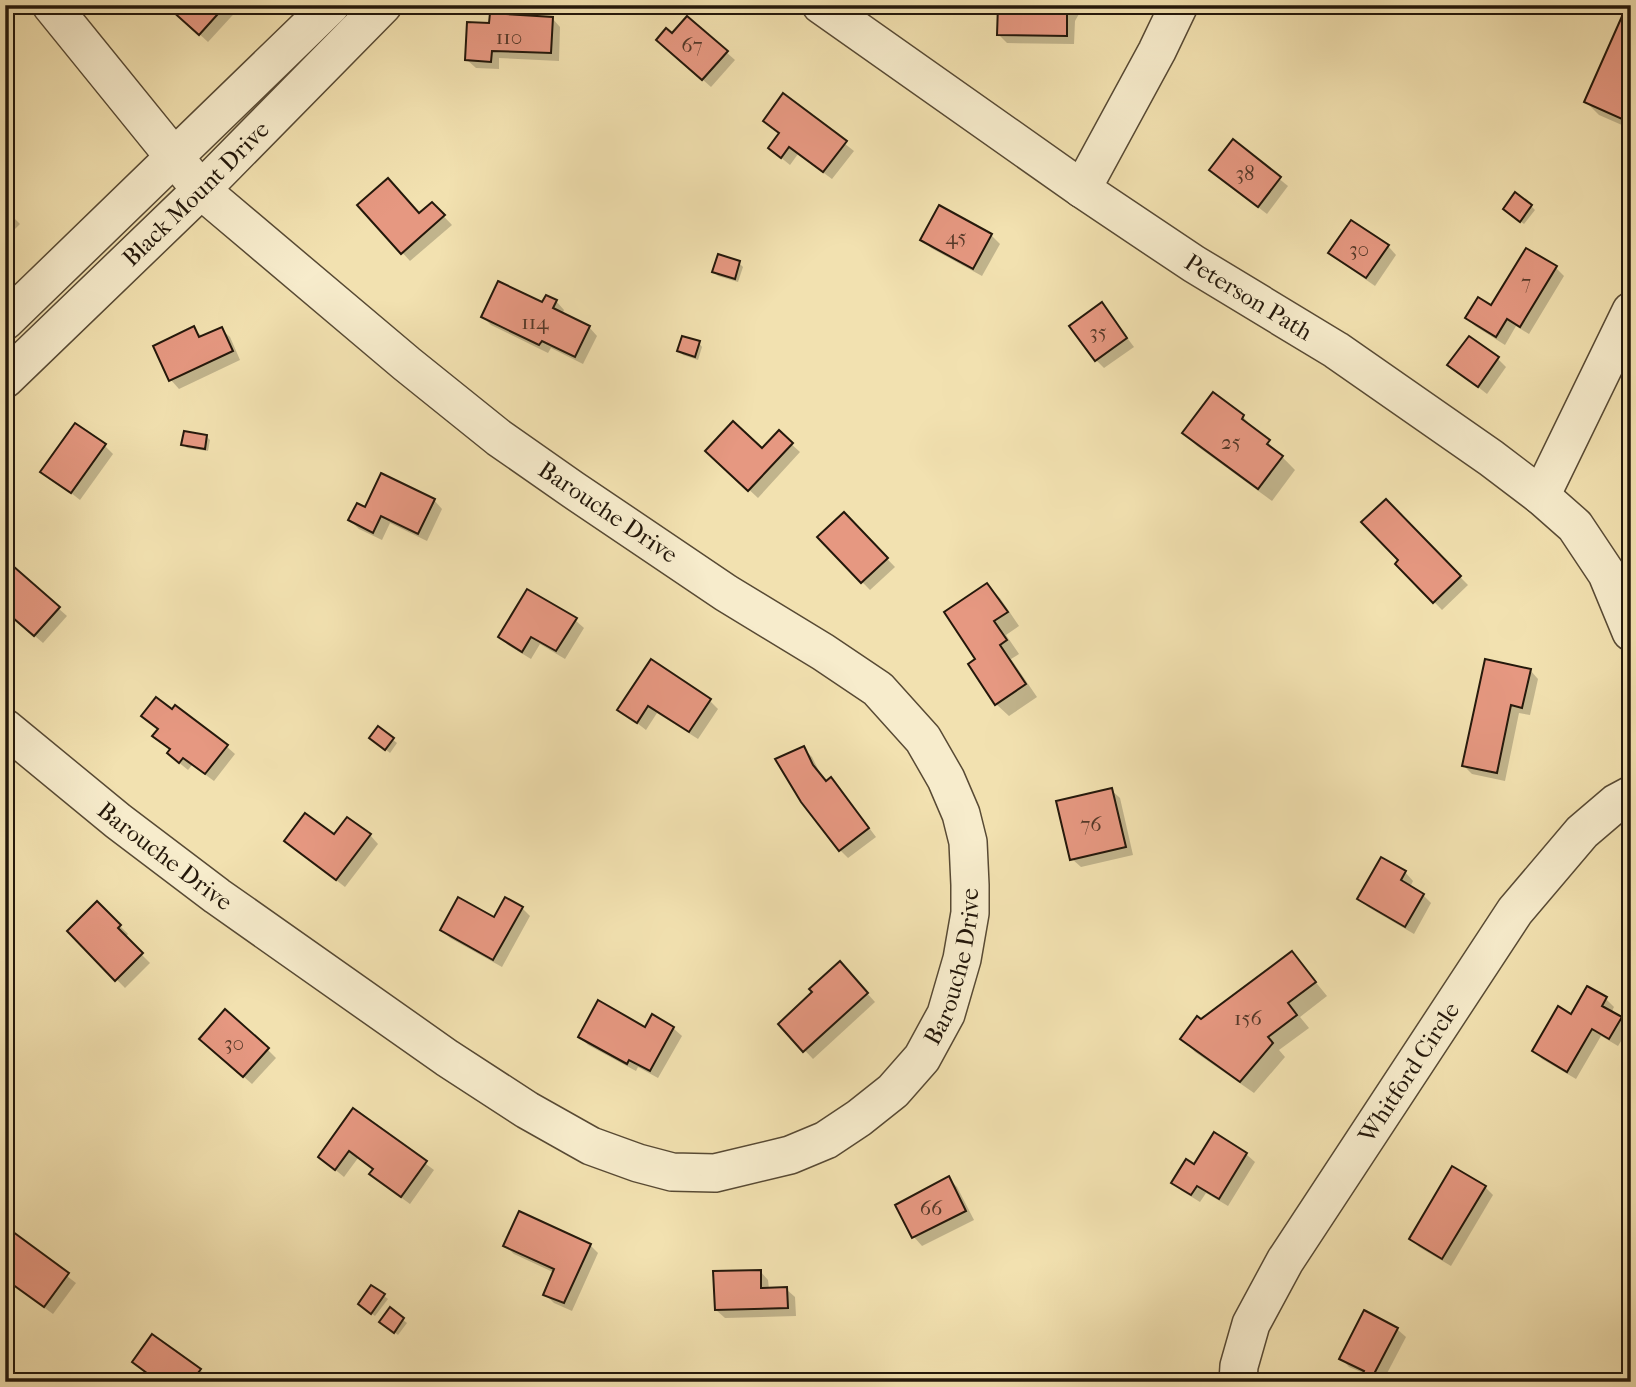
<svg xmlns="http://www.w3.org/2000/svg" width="1636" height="1387" viewBox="0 0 1636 1387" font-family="'IM FELL French Canon',serif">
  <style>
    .shadow { fill: #0003 }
    .building { fill: #e69881; stroke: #24180b; stroke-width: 2 }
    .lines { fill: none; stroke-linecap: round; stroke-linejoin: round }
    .minor-casing { stroke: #584a34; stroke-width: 40 }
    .minor { stroke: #f7eccc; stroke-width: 37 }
    .labels { text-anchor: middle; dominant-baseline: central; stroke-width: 5; stroke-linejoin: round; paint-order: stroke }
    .number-label { font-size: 21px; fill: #543828 }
    .street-label { font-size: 24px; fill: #24180b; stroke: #f7eccc }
  </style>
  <rect width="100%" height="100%" fill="#f2e1b0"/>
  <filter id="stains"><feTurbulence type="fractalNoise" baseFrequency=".00286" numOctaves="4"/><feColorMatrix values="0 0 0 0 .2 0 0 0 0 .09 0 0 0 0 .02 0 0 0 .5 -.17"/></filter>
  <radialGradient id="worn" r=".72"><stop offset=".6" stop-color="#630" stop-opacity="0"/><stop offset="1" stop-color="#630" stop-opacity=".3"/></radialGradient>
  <g class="shadow">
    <polygon points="178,5 242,5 208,42 182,18"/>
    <polygon points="1040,5 1084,5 1075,21 1074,44 1007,43 999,35"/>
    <polygon points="1631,8 1631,129 1599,115 1586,102"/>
    <polygon points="552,18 560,27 559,61 499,58 499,69 476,68 467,60 491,25"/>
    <polygon points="672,35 726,52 735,60 711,87 667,48"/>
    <polygon points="784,96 854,151 832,179 798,154 790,165 779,156 780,135 765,121"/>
    <polygon points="1233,142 1288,186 1267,214 1220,178"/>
    <polygon points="432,204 452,225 410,261 359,205 419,215"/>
    <polygon points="1531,206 1535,210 1524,224 1509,213"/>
    <polygon points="5,209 20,224 5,239"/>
    <polygon points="991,235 1000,244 982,276 931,248 922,240"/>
    <polygon points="1388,246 1396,255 1375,286 1339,261 1331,253"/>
    <polygon points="739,263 743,267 738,282 718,276 714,272"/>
    <polygon points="1556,268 1564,276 1529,334 1516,326 1505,345 1475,326 1467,318 1492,307"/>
    <polygon points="556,301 564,310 562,315 589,327 597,336 583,364 551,348 548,353 491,325 483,317"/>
    <polygon points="1102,304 1134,347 1104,368 1096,360"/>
    <polygon points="194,329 203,337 221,329 230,337 240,360 179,389 171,380 155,346"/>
    <polygon points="699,343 702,347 698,360 683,355 679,351"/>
    <polygon points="1498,359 1506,367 1487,394 1450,365"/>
    <polygon points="1213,395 1243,417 1295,470 1272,501 1197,446 1184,433"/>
    <polygon points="779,433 800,452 758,498 716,459 762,450"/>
    <polygon points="206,436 210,440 208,451 187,448 183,444"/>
    <polygon points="105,446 113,454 80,500 43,471"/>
    <polygon points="434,500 442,509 427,541 390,523 382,540 359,529 350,520 365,509"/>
    <polygon points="1386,502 1468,585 1442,610 1397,564 1400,560"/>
    <polygon points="844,514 895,567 870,590 819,538"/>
    <polygon points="987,585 1000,598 1019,626 1006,635 1019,654 1011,659 1037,697 1009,716 996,704 978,659"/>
    <polygon points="58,608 67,616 43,643 5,610"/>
    <polygon points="575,620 584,628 565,659 540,644 531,659 508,645 500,637"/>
    <polygon points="651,662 710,701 718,709 698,739 657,713 646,730 620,710"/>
    <polygon points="1530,670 1538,679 1530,715 1519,713 1505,781 1472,774 1463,765"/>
    <polygon points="144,716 226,746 235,754 214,781 192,765 188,770 177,761 169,753 171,751 154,736 159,730"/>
    <polygon points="378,728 397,743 390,753 375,741"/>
    <polygon points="803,748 812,757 821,775 827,783 839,788 876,837 848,858 840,850"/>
    <polygon points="1111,790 1120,798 1133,855 1081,867 1072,859"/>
    <polygon points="370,835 378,844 345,887 286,841"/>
    <polygon points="1405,872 1413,881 1410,887 1423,895 1431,903 1414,934 1368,907 1359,899"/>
    <polygon points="97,903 128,934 125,938 150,963 125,988 69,931"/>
    <polygon points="522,908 530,916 502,967 450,938 442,930 495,919"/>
    <polygon points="1292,953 1327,996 1300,1017 1309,1028 1279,1050 1285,1057 1254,1093 1195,1052 1183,1039 1201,1021"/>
    <polygon points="848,972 875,1002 813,1059 780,1024 815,992"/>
    <polygon points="1606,999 1614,1007 1611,1013 1630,1027 1618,1046 1601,1036 1576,1079 1542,1059 1534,1051 1572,1016"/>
    <polygon points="673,1028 682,1036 658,1078 638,1067 636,1071 588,1045 580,1037"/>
    <polygon points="210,1047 267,1049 276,1058 252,1084"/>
    <polygon points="354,1110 434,1170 410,1204 380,1182 372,1174 374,1170 358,1158 344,1177 320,1157"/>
    <polygon points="1246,1154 1255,1162 1228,1206 1206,1193 1200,1202 1182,1191 1173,1183 1195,1167"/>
    <polygon points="948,1178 957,1187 974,1220 922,1246 914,1237 897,1205"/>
    <polygon points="1485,1187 1493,1195 1451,1266 1419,1247 1411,1239"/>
    <polygon points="5,1228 76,1283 53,1314 5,1279"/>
    <polygon points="590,1245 598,1253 572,1311 554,1303 545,1294 555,1273 514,1254 505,1246"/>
    <polygon points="760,1271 768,1280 769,1289 786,1289 795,1297 796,1316 725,1318 716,1310"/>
    <polygon points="372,1287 388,1299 375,1316 363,1307"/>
    <polygon points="390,1310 407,1323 398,1335 385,1325"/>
    <polygon points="1397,1329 1406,1337 1383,1381 1349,1367 1341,1358"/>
    <polygon points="134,1362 200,1370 208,1378 206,1382 158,1382"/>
  </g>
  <g class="building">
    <polygon points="175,5 226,5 199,35 171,10"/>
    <polygon points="998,5 1071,5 1067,12 1067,36 997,35"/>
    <polygon points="1627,5 1631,6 1631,99 1622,119 1584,102"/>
    <polygon points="490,13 553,17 551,53 492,51 491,62 465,60 467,22 489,23"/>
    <polygon points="687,16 728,51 702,80 656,40 666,28 672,33"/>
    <polygon points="783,93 847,141 823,172 789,147 781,158 768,148 779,133 763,121"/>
    <polygon points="1233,139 1281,177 1258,207 1209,170"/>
    <polygon points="388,178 419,213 432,202 445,215 401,254 357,205"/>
    <polygon points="1515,192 1532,205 1520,222 1503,209"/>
    <polygon points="939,205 992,234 973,269 920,240"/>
    <polygon points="5,207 13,215 5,222"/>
    <polygon points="1351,220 1389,245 1366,278 1328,253"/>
    <polygon points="1526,248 1557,266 1520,327 1507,319 1496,337 1465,318 1478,297 1491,305"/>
    <polygon points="718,254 740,261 735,279 712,272"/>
    <polygon points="498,281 542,302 546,295 557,300 553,308 590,326 575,357 542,341 539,345 481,317"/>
    <polygon points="1102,302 1127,338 1095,361 1069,326"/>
    <polygon points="194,326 199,337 222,327 233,351 169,381 153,346"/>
    <polygon points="682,336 700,341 695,357 677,351"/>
    <polygon points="1469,336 1499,357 1478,387 1447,365"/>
    <polygon points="1213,392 1244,415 1242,419 1270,440 1267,444 1283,456 1258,489 1182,433"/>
    <polygon points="733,421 762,448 779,430 793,443 748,491 705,451"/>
    <polygon points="75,423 106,444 71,493 40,472"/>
    <polygon points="184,431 207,435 205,449 181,445"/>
    <polygon points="381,473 435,499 418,534 381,516 373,533 348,520 357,503 365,507"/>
    <polygon points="1386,499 1461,576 1433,603 1395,564 1398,560 1361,522"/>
    <polygon points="844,512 888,558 861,583 817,537"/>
    <polygon points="13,566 60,607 34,636 5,611 5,575"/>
    <polygon points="987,583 1008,612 994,621 1007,640 1000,645 1026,684 995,705 968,664 975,659 944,612"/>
    <polygon points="527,589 577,618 556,651 531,637 522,652 498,637"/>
    <polygon points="651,659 711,699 689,732 648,706 637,723 617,710"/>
    <polygon points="1485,659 1531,669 1522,708 1511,705 1497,773 1462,766"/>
    <polygon points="156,697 172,709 175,705 228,745 205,774 183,758 179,763 167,753 170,749 152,736 158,729 141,716"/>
    <polygon points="378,726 394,738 385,750 369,738"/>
    <polygon points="804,746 813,765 826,781 831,777 869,828 839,851 801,802 775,759"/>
    <polygon points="1112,788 1126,847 1070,860 1056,801"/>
    <polygon points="305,813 334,834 347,817 371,834 336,880 284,841"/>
    <polygon points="1381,857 1406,871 1401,880 1424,894 1405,927 1357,899"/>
    <polygon points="458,897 494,917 505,897 523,907 493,960 440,930"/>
    <polygon points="97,901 121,925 118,928 143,953 115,981 67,931"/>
    <polygon points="1292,951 1316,982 1288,1003 1297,1015 1268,1037 1273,1043 1240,1082 1180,1039 1197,1016 1201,1019"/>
    <polygon points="840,961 868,993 803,1052 778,1024 812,992 809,989"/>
    <polygon points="1587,986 1607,997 1602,1006 1622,1017 1609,1039 1592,1029 1567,1072 1532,1051 1558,1006 1571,1014"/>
    <polygon points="598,1000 645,1027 652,1014 674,1027 650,1071 629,1060 627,1064 578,1037"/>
    <polygon points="225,1009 269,1048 243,1077 199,1039"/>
    <polygon points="353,1108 427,1161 401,1197 369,1174 373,1169 349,1151 335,1170 318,1157"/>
    <polygon points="1214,1132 1247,1153 1219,1199 1197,1186 1191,1195 1171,1183 1186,1159 1194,1164"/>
    <polygon points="1452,1166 1486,1186 1442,1259 1409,1239"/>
    <polygon points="949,1176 966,1211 912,1238 895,1205"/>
    <polygon points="519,1211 591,1244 564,1303 543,1295 554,1269 503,1246"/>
    <polygon points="5,1226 69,1273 44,1307 5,1279"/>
    <polygon points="761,1270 761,1288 787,1287 788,1308 715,1310 713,1271"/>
    <polygon points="371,1285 385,1294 371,1314 358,1304"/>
    <polygon points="390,1307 404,1318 394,1333 379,1322"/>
    <polygon points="1364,1310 1398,1328 1374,1374 1386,1382 1358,1382 1364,1371 1339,1359"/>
    <polygon points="152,1334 201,1369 191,1382 159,1382 132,1362"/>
  </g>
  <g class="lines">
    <defs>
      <g id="minor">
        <path id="s1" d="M821,5L1082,189L1194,264L1336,350L1491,458L1541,496L1575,526L1607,574L1631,632"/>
        <polyline points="1082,189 1157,51 1179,5"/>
        <polyline points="5,321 331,5"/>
        <path id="s2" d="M5,379L201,190L383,5"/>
        <polyline points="1541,496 1631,311"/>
        <path id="s3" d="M5,728L118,821L217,896L447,1058L527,1110L591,1146L638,1163L672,1172L715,1173L790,1155L826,1140L859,1118L893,1091L922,1058L946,1014L962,959L970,913V885L968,842L961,814L946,779L923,739L878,689L823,652L726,593L572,489L499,438L407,364L201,190L51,5"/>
        <path id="s4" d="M1238,1382L1239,1366L1251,1324L1285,1261L1515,911L1582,832L1616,803L1631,795"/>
      </g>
    </defs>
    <use href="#minor" class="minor-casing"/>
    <use href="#minor" class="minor"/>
  </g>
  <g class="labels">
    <g class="number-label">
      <text x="509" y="37">110</text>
      <text x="692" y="45">67</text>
      <text x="1245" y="173">38</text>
      <text x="956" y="237">45</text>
      <text x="1359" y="249">30</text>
      <text x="1526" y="282">7</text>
      <text x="535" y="322">114</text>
      <text x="1098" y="332">35</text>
      <text x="1231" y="442">25</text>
      <text x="1091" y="824">76</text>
      <text x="1248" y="1018">156</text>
      <text x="234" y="1043">30</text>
      <text x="931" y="1208">66</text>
    </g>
    <g class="street-label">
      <text stroke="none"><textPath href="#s2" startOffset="266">Black Mount Drive</textPath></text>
      <text stroke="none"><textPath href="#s1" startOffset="518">Peterson Path</textPath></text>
      <text transform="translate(608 512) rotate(34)">Barouche Drive</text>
      <text stroke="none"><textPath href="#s3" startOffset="205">Barouche Drive</textPath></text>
      <text stroke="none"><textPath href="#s3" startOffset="1190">Barouche Drive</textPath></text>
      <text stroke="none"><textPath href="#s4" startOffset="357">Whitford Circle</textPath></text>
    </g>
  </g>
  <rect width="1636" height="1387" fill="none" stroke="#f2e1b0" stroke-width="28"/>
  <rect x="7" y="7" width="1622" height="1373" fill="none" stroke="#24180b" stroke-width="3.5"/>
  <rect x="14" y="14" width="1608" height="1359" fill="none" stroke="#24180b" stroke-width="2"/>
  <rect width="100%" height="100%" filter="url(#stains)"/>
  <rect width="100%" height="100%" fill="url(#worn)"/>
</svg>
